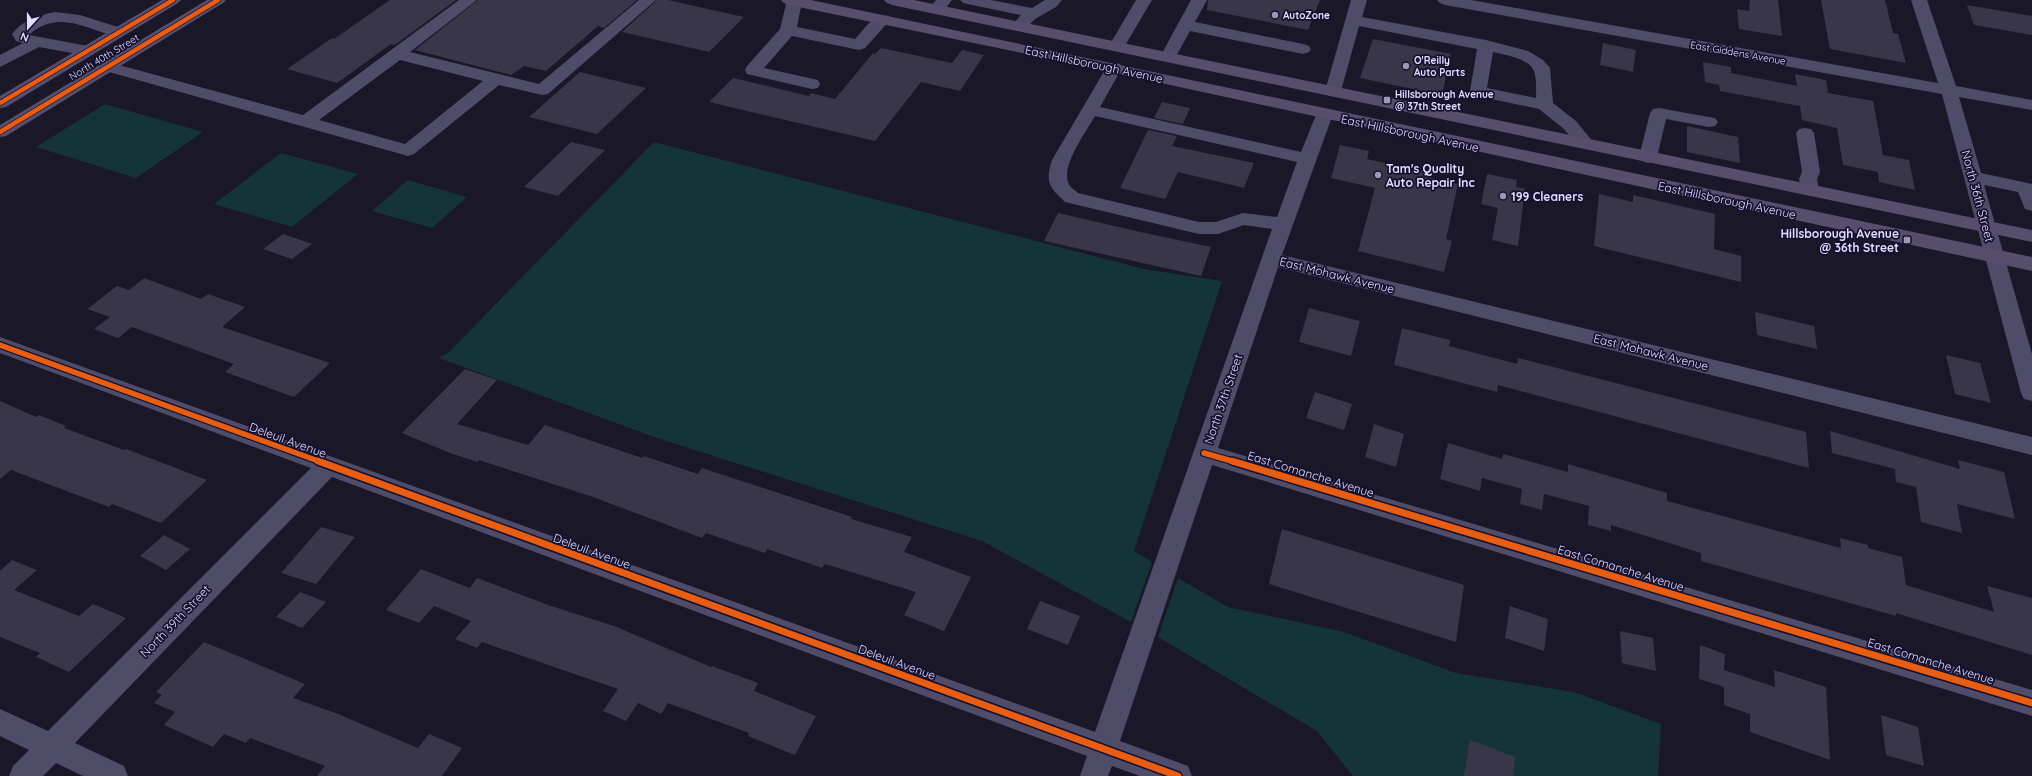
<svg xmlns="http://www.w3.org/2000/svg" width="2032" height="776" viewBox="0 0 2032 776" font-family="Quicksand,sans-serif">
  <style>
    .green { fill: #143437 }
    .building { fill: #3a3649 }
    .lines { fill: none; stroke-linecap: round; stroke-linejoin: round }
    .minor { fill: #4e4c69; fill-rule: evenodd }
    .major { fill: #574d6d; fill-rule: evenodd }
    .cycleway-far2-casing { stroke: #16102f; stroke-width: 6 }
    .cycleway-far1-casing { stroke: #16102f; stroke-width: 8 }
    .cycleway-casing { stroke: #16102f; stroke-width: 10 }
    .cycleway-far2 { stroke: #e95d12; stroke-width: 4.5 }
    .cycleway-far1 { stroke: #e95d12; stroke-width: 5.5 }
    .cycleway { stroke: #e95d12; stroke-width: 7 }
    .poi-dot { fill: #9c98b4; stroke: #16102f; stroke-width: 1.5 }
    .labels { text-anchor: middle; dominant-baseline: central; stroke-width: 3.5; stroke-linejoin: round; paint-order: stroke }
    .far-poi-label { font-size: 10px; font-weight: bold; fill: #e2deff; stroke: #16102f; text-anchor: start }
    .far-street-label { font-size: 10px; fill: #e2deff; stroke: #16102f }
    .street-label { font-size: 12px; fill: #e2deff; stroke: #16102f }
    .poi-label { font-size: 12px; font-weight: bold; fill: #e2deff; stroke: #16102f; text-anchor: start }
  </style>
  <rect width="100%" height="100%" fill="#1a1728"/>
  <g class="green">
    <polygon points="105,104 203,132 136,178 36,147"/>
    <polygon points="654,142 1144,269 1222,281 1134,551 1152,562 1131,622 982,541 654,437 439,358 448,353"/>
    <polygon points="281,153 358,174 292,227 214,204"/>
    <polygon points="408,180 467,197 432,228 372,211"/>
    <polygon points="1178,578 1228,607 1344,632 1456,673 1574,692 1661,724 1658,776 1353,776 1317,731 1158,637"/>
  </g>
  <g class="building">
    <polygon points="390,0 456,0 395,45 391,44 337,83 287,69 332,38 334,39"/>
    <polygon points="478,0 637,0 604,28 598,26 546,71 524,66 511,75 415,50"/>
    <polygon points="657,0 668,0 744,17 709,52 622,32"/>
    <polygon points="1208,0 1320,0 1308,30 1207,10"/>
    <polygon points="1750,0 1778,0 1782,36 1739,29 1737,9 1749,11"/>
    <polygon points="1821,0 1885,0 1893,33 1898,34 1906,63 1830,49"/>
    <polygon points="1967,5 2032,16 2032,35 1974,25"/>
    <polygon points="1373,39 1451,54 1442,95 1360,78"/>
    <polygon points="1603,43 1636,50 1633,72 1600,65"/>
    <polygon points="881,48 952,63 962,50 984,55 960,91 921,82 875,141 709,102 733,78 809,96 811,93 835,99 873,53 875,54"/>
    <polygon points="1703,62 1731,67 1731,73 1797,86 1795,74 1826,80 1828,93 1873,101 1883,155 1909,160 1915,190 1879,182 1878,172 1843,165 1837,128 1802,120 1800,106 1720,91 1719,85 1705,82"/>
    <polygon points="580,72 646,88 597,134 529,117"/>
    <polygon points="1162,102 1190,108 1183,124 1154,118"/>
    <polygon points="1687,126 1738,137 1740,163 1687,152"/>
    <polygon points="1148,130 1177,136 1172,146 1254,163 1244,188 1178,172 1165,199 1120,188"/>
    <polygon points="571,142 605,150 558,196 524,187"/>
    <polygon points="1340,145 1369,151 1367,159 1426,172 1425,176 1458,184 1446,239 1452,241 1444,272 1358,251 1375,188 1331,178"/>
    <polygon points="1487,174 1517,180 1516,187 1525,189 1518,246 1492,240 1498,208 1481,204"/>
    <polygon points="1599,194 1633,202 1633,195 1715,214 1714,249 1741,256 1741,282 1594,246"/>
    <polygon points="1058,213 1145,233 1211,247 1201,276 1044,241"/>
    <polygon points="283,234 312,244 292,259 263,249"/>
    <polygon points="144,278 201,299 208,294 245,307 222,327 330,363 294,397 225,372 234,364 132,327 118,338 94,329 110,317 87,309 117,286 129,290"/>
    <polygon points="1309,308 1360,321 1351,356 1299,342"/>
    <polygon points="1755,312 1814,326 1817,349 1757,335"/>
    <polygon points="1402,328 1450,340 1449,346 1517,364 1518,358 1806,432 1809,468 1498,385 1497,392 1394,365"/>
    <polygon points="1946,355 1980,363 1991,403 1955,394"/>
    <polygon points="465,369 497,380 457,424 528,445 545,425 642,458 644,456 698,474 702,468 852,517 851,519 912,537 904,552 971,577 944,631 904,615 916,592 825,564 822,568 767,549 765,553 706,533 702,538 593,497 479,460 478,462 450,453 402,433"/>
    <polygon points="1315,392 1352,404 1344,430 1306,418"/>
    <polygon points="0,401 36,417 39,415 66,426 64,428 124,450 126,449 207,480 161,523 112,504 109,507 11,470 0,479"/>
    <polygon points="1374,424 1404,434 1396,467 1365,457"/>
    <polygon points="1830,431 1960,469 1958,460 2004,472 2015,519 1957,504 1962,533 1921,522 1916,487 1896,482 1895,469 1832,453"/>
    <polygon points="1448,443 1502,459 1503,454 1568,472 1568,464 1667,493 1667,501 1841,548 1840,538 1868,545 1868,548 1902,557 1906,585 1994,612 1987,586 2032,598 2032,655 1896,613 1896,616 1701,561 1701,553 1611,525 1611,531 1588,525 1589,506 1544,494 1542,510 1520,504 1522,489 1482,478 1480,491 1440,479"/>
    <polygon points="321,527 355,537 316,584 281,573"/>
    <polygon points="1282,529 1464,585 1456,642 1269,584"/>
    <polygon points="164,535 190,549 166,570 140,556"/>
    <polygon points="12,560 37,570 14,590 79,616 93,604 126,618 69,672 36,657 40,653 0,637 0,571"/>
    <polygon points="421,569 470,588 477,578 551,606 614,626 711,667 712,666 758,683 754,691 816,716 795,755 748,736 749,733 668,703 661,714 638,703 626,721 603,711 618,689 482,642 477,648 455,639 471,621 434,606 419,623 386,610"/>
    <polygon points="300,592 326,602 302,628 276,617"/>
    <polygon points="1040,601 1080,616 1068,645 1027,629"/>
    <polygon points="1510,606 1548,619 1544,651 1505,638"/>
    <polygon points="1620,631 1653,638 1656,671 1622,663"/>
    <polygon points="204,642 305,684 293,698 338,714 418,748 429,734 462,748 442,776 317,776 325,766 250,738 246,743 224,734 213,747 164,725 175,712 154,703 162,695 156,692"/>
    <polygon points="1700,645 1725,654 1724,670 1775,687 1774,670 1826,687 1830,760 1750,732 1750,714 1724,705 1724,687 1699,679"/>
    <polygon points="1881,715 1918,727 1924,766 1886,755"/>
    <polygon points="1470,740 1515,757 1513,776 1464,776"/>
  </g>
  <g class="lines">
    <g class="minor">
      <path d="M459,0H477L410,52L539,84L639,0H656L548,94L542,95L499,85L414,154L408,156L102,70L100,67L102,64L108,62L303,115ZM400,60L483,81L405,144L319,120Z"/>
      <path d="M787,0L802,1L797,27L855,39C864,30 874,12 889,16L891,19L865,48L859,50L792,36L764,68L818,80L820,84L818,88L812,89L747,74L745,70L747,66L780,29Z"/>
      <path d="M936,0H952C946,8 943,15 932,12L929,9Z"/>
      <polygon points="960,0 991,0 1032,8 1045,0 1062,0 1056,7 1035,19 1028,26 1016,26 1014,23 1021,15 963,3"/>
      <polygon points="1136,0 1152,0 1123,49 1111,49 1109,46"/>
      <polygon points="1191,0 1207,0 1195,22 1303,44 1309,46 1311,49 1309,52 1303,54 1190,31 1174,60 1168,62 1162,60 1160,57"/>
      <path d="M1351,0H1367L1362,17L1486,40L1528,51L1543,60L1550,68L1553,103L1576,121L1594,143L1591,147L1585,148L1579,147L1564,129L1539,109L1472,95L1470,91L1477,49L1359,26L1341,91L1339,95L1333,96L1327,95L1325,91ZM1493,52C1503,54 1528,59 1533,69C1537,77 1536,89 1536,98L1487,88Z"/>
      <polygon points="1437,0 1471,0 1938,83 1911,0 1927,0 1956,86 2032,100 2032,110 1959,97 1981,173 2032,184 2032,211 2025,209 2018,192 1984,185 2032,354 2032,401 2024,399 2021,393 1942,94 1445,5 1440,3"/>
      <path d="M55,12L80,15L124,29L126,32L124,35L118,37C85,29 59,9 29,35L88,46L94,48L96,51L94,54L88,56L39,47L0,67V55L23,43L16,41L12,34C22,20 39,15 55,12Z"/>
      <path d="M1114,63L1120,64L1122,68L1100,107L1301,152L1318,110L1324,109L1330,110L1333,114L1282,255L2032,437V455L1278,267L1218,448L2032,690V716L1212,465L1120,741L1188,766L1192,776H1140L1112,766L1108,776H1080L1087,756L332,477L75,743L124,766L128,776H83L56,763L43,776H9L13,766L29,750L0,736V709L48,731L311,468L0,353V337L1095,732L1272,229L1244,225L1218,234H1199L1065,202C1049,187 1045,182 1052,160L1106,68L1108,64ZM1095,116L1297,162L1277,217L1243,213L1216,222H1199L1078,193C1075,190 1069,187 1068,182C1062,164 1086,132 1095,116Z"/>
      <polygon points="1659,108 1709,117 1715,118 1718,122 1715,126 1709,127 1666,119 1657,157 1654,161 1648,163 1642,161 1639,157 1650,113 1653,109"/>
      <polygon points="1805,128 1811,129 1814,133 1820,172 1817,179 1819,190 1817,194 1810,196 1803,194 1799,179 1802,172 1796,133 1799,129"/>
    </g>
    <g class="major">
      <polygon points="162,0 181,0 178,3 6,107 0,108 0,96"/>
      <polygon points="207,0 226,0 223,3 6,136 0,137 0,125"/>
      <polygon points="781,0 811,0 2032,257 2032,271 1003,49 789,5 784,3"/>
      <polygon points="884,0 914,0 2032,230 2032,242 892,5 887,3"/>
    </g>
    <defs>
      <g id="cycleway-far2">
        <polyline points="0,103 173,0"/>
        <polyline points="0,132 218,0"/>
      </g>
      <g id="cycleway-far1">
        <polyline points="0,345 321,462"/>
        <polyline points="1204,453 1235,462"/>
      </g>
      <g id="cycleway">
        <polyline points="318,461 1178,776"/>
        <polyline points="1232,461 2032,703"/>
      </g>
    </defs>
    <use href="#cycleway-far2" class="cycleway-far2-casing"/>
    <use href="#cycleway-far1" class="cycleway-far1-casing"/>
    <use href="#cycleway" class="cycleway-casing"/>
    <use href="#cycleway-far2" class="cycleway-far2"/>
    <use href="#cycleway-far1" class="cycleway-far1"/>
    <use href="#cycleway" class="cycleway"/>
  </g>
  <g class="poi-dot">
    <circle cx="1275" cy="15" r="4"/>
    <circle cx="1406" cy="66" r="4"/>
    <rect x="1383" y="96" width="8" height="8" rx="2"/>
    <circle cx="1378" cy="175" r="4"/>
    <circle cx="1503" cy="196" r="4"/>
    <rect x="1903" y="236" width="8" height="8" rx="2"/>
  </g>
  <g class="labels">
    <g class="far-poi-label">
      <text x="1283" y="15">AutoZone</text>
      <text x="1414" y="60">O'Reilly<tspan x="1414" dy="12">Auto Parts</tspan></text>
      <text x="1395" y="94">Hillsborough Avenue<tspan x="1395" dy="12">@ 37th Street</tspan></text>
    </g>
    <g class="far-street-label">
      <text transform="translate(1738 53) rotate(10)">East Giddens Avenue</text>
      <text transform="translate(104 57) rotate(-31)">North 40th Street</text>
    </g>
    <g class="street-label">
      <text transform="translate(1094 64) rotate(12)">East Hillsborough Avenue</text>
      <text transform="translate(1410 133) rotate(12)">East Hillsborough Avenue</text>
      <text transform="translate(1978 196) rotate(75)">North 36th Street</text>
      <text transform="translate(1727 200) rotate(12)">East Hillsborough Avenue</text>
      <text transform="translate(1337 275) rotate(14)">East Mohawk Avenue</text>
      <text transform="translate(1651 352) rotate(14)">East Mohawk Avenue</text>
      <text transform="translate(1223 399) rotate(-71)">North 37th Street</text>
      <text transform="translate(288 440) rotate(20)">Deleuil Avenue</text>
      <text transform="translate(1311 474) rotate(17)">East Comanche Avenue</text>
      <text transform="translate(592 551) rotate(20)">Deleuil Avenue</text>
      <text transform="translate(1621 568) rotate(17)">East Comanche Avenue</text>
      <text transform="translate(175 621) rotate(-46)">North 39th Street</text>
      <text transform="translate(1931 661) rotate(17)">East Comanche Avenue</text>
      <text transform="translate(897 662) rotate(20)">Deleuil Avenue</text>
    </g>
    <g class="poi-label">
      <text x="1386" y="168">Tam's Quality<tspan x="1386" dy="14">Auto Repair Inc</tspan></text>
      <text x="1511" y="196">199 Cleaners</text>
      <text x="1899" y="233" text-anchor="end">Hillsborough Avenue<tspan x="1899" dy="14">@ 36th Street</tspan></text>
    </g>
  </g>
  <g transform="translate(28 28) rotate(201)" stroke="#16102f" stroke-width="3" paint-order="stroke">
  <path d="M0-3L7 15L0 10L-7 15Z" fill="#e2deff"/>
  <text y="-6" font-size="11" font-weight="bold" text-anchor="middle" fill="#e2deff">N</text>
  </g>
</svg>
